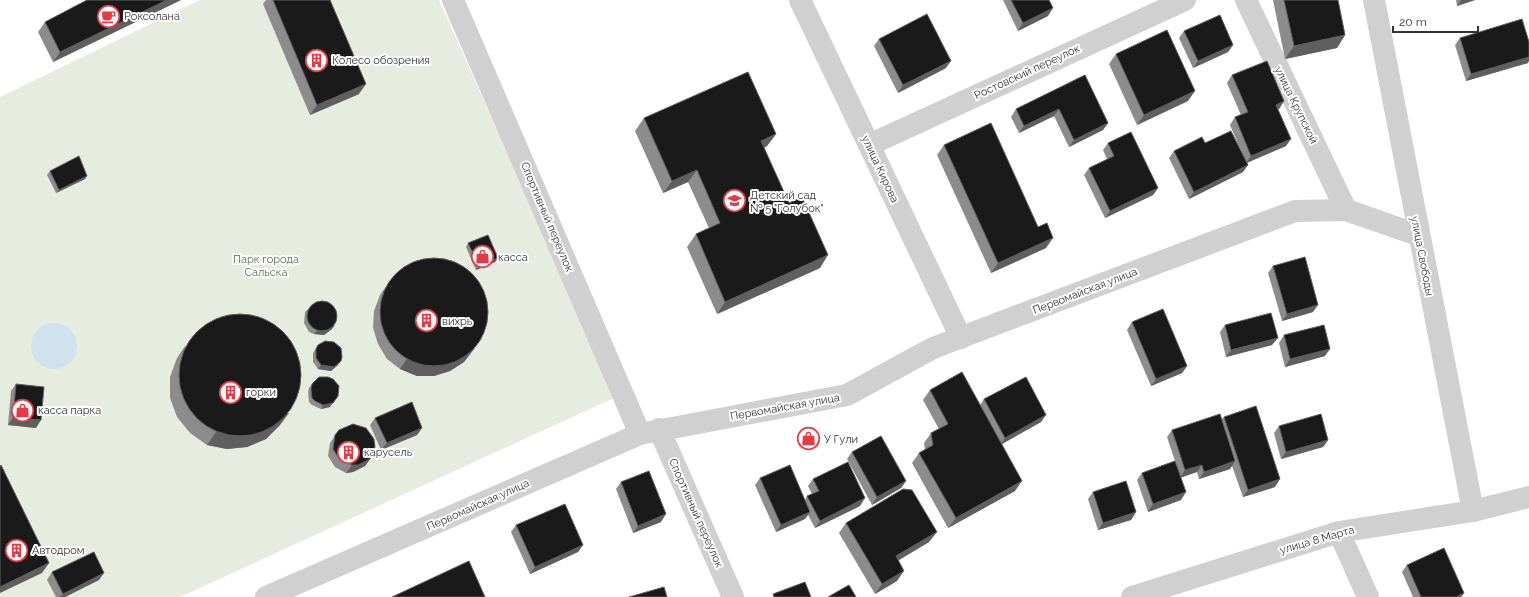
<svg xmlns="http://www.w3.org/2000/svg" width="1529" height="597" viewBox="0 0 1529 597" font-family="Raleway,sans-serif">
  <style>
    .green { fill: #e6ecdf }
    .water { fill: #cfe2ee }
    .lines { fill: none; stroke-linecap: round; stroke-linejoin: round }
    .minor { stroke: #d0d0d0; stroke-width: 22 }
    .wall { fill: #8c8c8c }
    .shaded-wall { fill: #5f5f5f }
    .building { fill: #1a1a1a; stroke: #5f5f5f }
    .labels { text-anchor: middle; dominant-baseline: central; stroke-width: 4; stroke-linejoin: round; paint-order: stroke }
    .poi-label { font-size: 11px; fill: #333; stroke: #fff; text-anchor: start }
    .street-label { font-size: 11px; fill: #333; stroke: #fff }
    .park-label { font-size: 11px; fill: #56703f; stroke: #fff }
  </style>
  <rect width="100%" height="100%" fill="#fff"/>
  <polygon class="green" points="200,0 439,0 616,397 180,597 0,597 0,97"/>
  <circle class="water" cx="54" cy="346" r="23"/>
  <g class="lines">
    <g class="minor">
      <polyline points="453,0 640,434"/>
      <polyline points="800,0 961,338"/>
      <polyline points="1246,0 1346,210"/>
      <polyline points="1374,0 1473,511"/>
      <polyline points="869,145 1185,0"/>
      <polyline points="659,429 733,597"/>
      <polyline points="1339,532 1368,597"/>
      <polyline points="266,597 640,434 847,395 933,348 1295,211 1346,210 1418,235"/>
      <polyline points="1132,597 1339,532 1473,511 1529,497"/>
    </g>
  </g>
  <g class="wall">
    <polygon points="181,0 53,62 38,32 45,22"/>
    <polygon points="266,0 330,0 359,94 310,115 263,4"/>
    <polygon points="1003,0 1049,0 1048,16 1018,31"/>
    <polygon points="1273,0 1338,0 1345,35 1337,48 1285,59"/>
    <polygon points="1456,0 1475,0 1457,6"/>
    <polygon points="1184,31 1233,45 1228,52 1193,68 1179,38"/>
    <polygon points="1460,38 1528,63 1466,81 1455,45"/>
    <polygon points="879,39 946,68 898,93 874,46"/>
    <polygon points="1116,54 1188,101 1137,125 1109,64"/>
    <polygon points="1085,75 1108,123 1103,130 1069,147 1054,116 1019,133 1011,117 1016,109"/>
    <polygon points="1232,75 1284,101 1279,109 1278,109 1286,146 1247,163 1243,172 1189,199 1169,158 1174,151 1242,153 1230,125 1235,117 1241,115 1227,83"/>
    <polygon points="644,118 776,134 767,146 764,148 789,203 820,268 717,314 687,247 696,234 709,228 688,182 663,193 635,131"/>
    <polygon points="1108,143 1158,188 1153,195 1105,218 1084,175 1089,168 1107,159 1103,150"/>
    <polygon points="944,145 1038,227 1046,248 991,273 937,155"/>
    <polygon points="50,171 87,176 85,179 56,193 47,175"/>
    <polygon points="468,243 498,258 495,262 476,270 466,247"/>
    <polygon points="1273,266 1313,312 1282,321 1268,273"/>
    <polygon points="387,285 475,348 464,362 450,371 434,376 417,376 400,369 387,359 378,344 373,328 374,311 380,295"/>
    <polygon points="308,309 332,329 324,335 314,334 309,332 304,323 305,312"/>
    <polygon points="1132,322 1187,366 1182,373 1151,386 1127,330"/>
    <polygon points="1225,325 1272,345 1226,357 1220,332"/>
    <polygon points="1284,335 1325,356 1285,367 1279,343"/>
    <polygon points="318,345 338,365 331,371 318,369 313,362 313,353"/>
    <polygon points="185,346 280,425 266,439 247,447 227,449 207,445 190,433 177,417 170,398 170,377 177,358"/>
    <polygon points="16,384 36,428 8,425 11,391"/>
    <polygon points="312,384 330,407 321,409 312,405 309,402 308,392 309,388"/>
    <polygon points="930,390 980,405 984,399 1041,422 1002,444 1015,491 948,528 912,463 919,453 925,449 924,443 931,433 939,429 923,400"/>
    <polygon points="1224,417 1275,487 1243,497 1232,466 1230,469 1199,479 1197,472 1181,477 1181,500 1148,512 1137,480 1142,473 1175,461 1167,437 1172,430 1222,419"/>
    <polygon points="375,418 422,428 417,435 381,450 370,425"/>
    <polygon points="1279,426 1328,440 1323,447 1281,459 1274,433"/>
    <polygon points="339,430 370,459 365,466 353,472 346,473 335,467 328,456 330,443"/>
    <polygon points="852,452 906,481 901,488 872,505 847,459"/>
    <polygon points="760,478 805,500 807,496 812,494 808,486 813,479 860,506 815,528 808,515 805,519 776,532 755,485"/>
    <polygon points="621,482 661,522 633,533 616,489"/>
    <polygon points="1093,492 1136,512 1131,520 1098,530 1088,499"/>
    <polygon points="846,523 929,542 898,561 897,581 875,594 839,533"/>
    <polygon points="516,525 583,545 578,552 530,574 511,532"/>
    <polygon points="1407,565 1464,593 1461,597 1413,597 1402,572"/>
    <polygon points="52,572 99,580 65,597 56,597 47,580"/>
  </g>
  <g class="shaded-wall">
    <polygon points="167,0 181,0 53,62 60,52"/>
    <polygon points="1461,0 1475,0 1457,6"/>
    <polygon points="1053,8 1048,16 1018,31 1023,23"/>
    <polygon points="1345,35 1337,48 1285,59 1294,46"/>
    <polygon points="1233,45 1228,52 1193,68 1198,61"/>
    <polygon points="1529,57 1529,61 1528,63 1466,81 1471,74"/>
    <polygon points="951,61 946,68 898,93 903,85"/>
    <polygon points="366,84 359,94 310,115 317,105"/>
    <polygon points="1195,91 1188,101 1137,125 1144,115"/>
    <polygon points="1284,101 1279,109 1271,112 1276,105"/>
    <polygon points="1059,109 1054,116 1019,133 1024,126"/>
    <polygon points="1108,123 1103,130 1069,147 1074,140"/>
    <polygon points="776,134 767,146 752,153 761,141"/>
    <polygon points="1291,139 1286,146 1246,163 1251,156"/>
    <polygon points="1248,165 1243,172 1189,199 1194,192"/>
    <polygon points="697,170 688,182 663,193 672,181"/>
    <polygon points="87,176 85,179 56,193 59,190"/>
    <polygon points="1158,188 1153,195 1105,218 1110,211"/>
    <polygon points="1053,238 1046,248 991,273 998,263"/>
    <polygon points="828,255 820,268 717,314 725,302"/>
    <polygon points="498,258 495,262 476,270 479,266"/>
    <polygon points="1318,305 1313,312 1282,321 1287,314"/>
    <polygon points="335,325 332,329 324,335 314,334 317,331"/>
    <polygon points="482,338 464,362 450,371 434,376 417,376 400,369 407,359"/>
    <polygon points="1278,338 1272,345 1226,357 1231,350"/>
    <polygon points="1330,349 1325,356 1285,367 1290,359"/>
    <polygon points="341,361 338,365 331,371 318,369 321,365"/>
    <polygon points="1187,366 1182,373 1151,386 1156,379"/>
    <polygon points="338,396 330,407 321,409 323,405"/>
    <polygon points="289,413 280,425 266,439 247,447 227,449 207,445 216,432"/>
    <polygon points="1046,415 1041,422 1000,445 1005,438"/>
    <polygon points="13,418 41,420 36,428 8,425"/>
    <polygon points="422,428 417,435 381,450 387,443"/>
    <polygon points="1328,440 1323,447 1281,459 1286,452"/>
    <polygon points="370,459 365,466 353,472 346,473 352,465"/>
    <polygon points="1235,461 1230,469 1199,479 1204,472"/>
    <polygon points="1202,465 1197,472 1180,478 1185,470"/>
    <polygon points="1280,479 1275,487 1243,497 1248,490"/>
    <polygon points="906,481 901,488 872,505 877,497"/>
    <polygon points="1022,481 1015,491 948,528 956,518"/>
    <polygon points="1186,492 1181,500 1148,512 1153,504"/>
    <polygon points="865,498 860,506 815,528 820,521"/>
    <polygon points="810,512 805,519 776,532 781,525"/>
    <polygon points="1136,512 1131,520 1098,530 1103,523"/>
    <polygon points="666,514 661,522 633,533 638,526"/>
    <polygon points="937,532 929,542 888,566 896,556"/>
    <polygon points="583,545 578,552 530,574 535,567"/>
    <polygon points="49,563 42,573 0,593 0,587"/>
    <polygon points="904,571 897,581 875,594 882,584"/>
    <polygon points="104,573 99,580 65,597 60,597 63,594"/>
    <polygon points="1464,593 1461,597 1456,597"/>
  </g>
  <g class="building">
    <polygon points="87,0 167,0 60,52 45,22"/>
    <polygon points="273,0 330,0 366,84 317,105"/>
    <polygon points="1011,0 1049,0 1053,8 1023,23"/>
    <polygon points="1284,0 1338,0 1345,35 1294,46"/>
    <polygon points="927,14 951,61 903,85 879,39"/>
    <polygon points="1220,15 1233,45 1198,61 1184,31"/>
    <polygon points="1522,19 1529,42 1529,57 1471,74 1460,38"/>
    <polygon points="1167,30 1195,91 1144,115 1116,54"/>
    <polygon points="1267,61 1284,101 1276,105 1291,139 1251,156 1235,117 1248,112 1232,75"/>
    <polygon points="748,72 776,134 761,141 789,203 802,197 828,255 725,302 696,234 720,223 697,170 672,181 644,118"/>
    <polygon points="1085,75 1108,123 1074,140 1059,109 1024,126 1016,109"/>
    <polygon points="991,123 1038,227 1047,223 1053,238 998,263 944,145"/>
    <polygon points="1231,131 1248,165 1194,192 1174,151 1202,137 1205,143"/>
    <polygon points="1131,132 1158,188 1110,211 1089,168 1114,156 1108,143"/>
    <polygon points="79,156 87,176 59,190 50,171"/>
    <polygon points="488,235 498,258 479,266 468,243"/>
    <polygon points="1305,257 1318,305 1287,314 1273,266"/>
    <circle cx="434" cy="312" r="54"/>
    <circle cx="322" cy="316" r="15"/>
    <polygon points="1163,309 1187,366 1156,379 1132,322"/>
    <polygon points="1271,313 1278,338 1231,350 1225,325"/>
    <circle cx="240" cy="375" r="61"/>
    <polygon points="1324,325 1330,349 1290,359 1284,335"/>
    <polygon points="325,341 334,342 341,348 342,357 341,361 334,367 321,365 316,358 316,349 318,345"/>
    <polygon points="962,372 1022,481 956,518 919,453 933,445 931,433 948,424 930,390"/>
    <polygon points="319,377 328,377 333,379 339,386 338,396 333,403 323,405 315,401 312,398 311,389 312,384"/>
    <polygon points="1026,377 1046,415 1005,438 984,399"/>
    <polygon points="16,384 44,387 41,420 13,418"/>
    <polygon points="412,402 422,428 387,443 375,418"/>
    <polygon points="1256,406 1280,479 1248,490 1224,417"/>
    <polygon points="1220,414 1235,461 1204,472 1202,465 1185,470 1172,430"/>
    <polygon points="1321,414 1328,440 1286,452 1279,426"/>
    <polygon points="353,424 366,428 374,439 375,447 370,459 358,465 352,465 340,460 333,449 335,435 339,430"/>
    <polygon points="881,436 906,481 877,497 852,452"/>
    <polygon points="1175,461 1186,492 1153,504 1142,473"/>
    <polygon points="848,462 865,498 820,521 807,496 819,491 813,479"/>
    <polygon points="1,465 49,563 0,587 0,466"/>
    <polygon points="790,465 810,512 781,525 760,478"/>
    <polygon points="649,471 666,514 638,526 621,482"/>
    <polygon points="1126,481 1136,512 1103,523 1093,492"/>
    <polygon points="903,489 912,490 937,532 896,556 904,571 882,584 846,523"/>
    <polygon points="565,504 583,545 535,567 516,525"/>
    <polygon points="1444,548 1464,593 1456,597 1421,597 1407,565"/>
    <polygon points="94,552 104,573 63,594 52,572"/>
    <polygon points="469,561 485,597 392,597"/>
    <polygon points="805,582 811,597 774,597 773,594"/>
    <polygon points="849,585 856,597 828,597"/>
    <polygon points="664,587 667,597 629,597"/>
  </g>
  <defs>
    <symbol id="cafe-ring" viewBox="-11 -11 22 22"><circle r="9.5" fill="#fff" stroke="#e63946" stroke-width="1.5"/><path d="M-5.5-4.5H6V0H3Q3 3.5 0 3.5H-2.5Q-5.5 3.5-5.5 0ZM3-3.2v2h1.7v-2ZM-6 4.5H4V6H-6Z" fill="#e63946"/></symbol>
    <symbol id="building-ring" viewBox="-11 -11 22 22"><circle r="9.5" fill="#fff" stroke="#e63946" stroke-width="1.5"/><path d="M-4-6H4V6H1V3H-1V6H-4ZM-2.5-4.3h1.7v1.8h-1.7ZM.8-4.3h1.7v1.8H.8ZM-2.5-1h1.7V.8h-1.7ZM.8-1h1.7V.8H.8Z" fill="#e63946"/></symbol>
    <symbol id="school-ring" viewBox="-11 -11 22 22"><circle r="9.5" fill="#fff" stroke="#e63946" stroke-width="1.5"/><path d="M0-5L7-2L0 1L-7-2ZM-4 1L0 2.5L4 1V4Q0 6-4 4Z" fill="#e63946"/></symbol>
    <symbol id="shop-ring" viewBox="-11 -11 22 22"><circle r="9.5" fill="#fff" stroke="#e63946" stroke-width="1.5"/><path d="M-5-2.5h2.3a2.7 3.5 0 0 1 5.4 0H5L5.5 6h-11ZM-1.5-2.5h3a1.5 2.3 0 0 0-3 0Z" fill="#e63946"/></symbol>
  </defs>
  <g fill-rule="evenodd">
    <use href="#cafe-ring" x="96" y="4" width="25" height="25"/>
    <use href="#building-ring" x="304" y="48" width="25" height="25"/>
    <use href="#school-ring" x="722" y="188" width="25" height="25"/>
    <use href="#shop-ring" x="470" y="244" width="25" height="25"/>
    <use href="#building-ring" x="414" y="308" width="25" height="25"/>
    <use href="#building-ring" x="218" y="380" width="25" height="25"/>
    <use href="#shop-ring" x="10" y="398" width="25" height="25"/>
    <use href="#shop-ring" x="796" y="426" width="25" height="25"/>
    <use href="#building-ring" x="336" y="440" width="25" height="25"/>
    <use href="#building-ring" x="4" y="538" width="25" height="25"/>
  </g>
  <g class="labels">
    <g class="poi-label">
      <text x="124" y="16">Роксолана</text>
      <text x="332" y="60">Колесо обозрения</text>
      <text x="750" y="195">Детский сад<tspan x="750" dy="13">№ 5 "Голубок"</tspan></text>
      <text x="498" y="257">касса</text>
      <text x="442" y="321">вихрь</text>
      <text x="246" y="392">горки</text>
      <text x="38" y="410">касса парка</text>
      <text x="824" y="439">У Гули</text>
      <text x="364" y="452">карусель</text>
      <text x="32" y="550">Автодром</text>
    </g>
    <g class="street-label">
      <text transform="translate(1027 72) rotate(-25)">Ростовский переулок</text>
      <text transform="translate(1296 105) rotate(64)">улица Крупской</text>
      <text transform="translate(880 169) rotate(65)">улица Кирова</text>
      <text transform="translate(547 217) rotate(67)">Спортивный переулок</text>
      <text transform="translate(1422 256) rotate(79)">улица Свободы</text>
      <text transform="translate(1085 291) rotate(-21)">Первомайская улица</text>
      <text transform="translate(785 407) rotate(-10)">Первомайская улица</text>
      <text transform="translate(478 505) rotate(-24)">Первомайская улица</text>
      <text transform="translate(696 513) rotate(66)">Спортивный переулок</text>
      <text transform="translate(1317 540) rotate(-16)">улица 8 Марта</text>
    </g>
    <g class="park-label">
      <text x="266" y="259">Парк города<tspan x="266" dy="13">Сальска</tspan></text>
    </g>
  </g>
  <path d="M1393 26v6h85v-6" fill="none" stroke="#333333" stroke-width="2"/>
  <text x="1399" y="26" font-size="12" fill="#333333" stroke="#ffffff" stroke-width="3" paint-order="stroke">20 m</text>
</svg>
